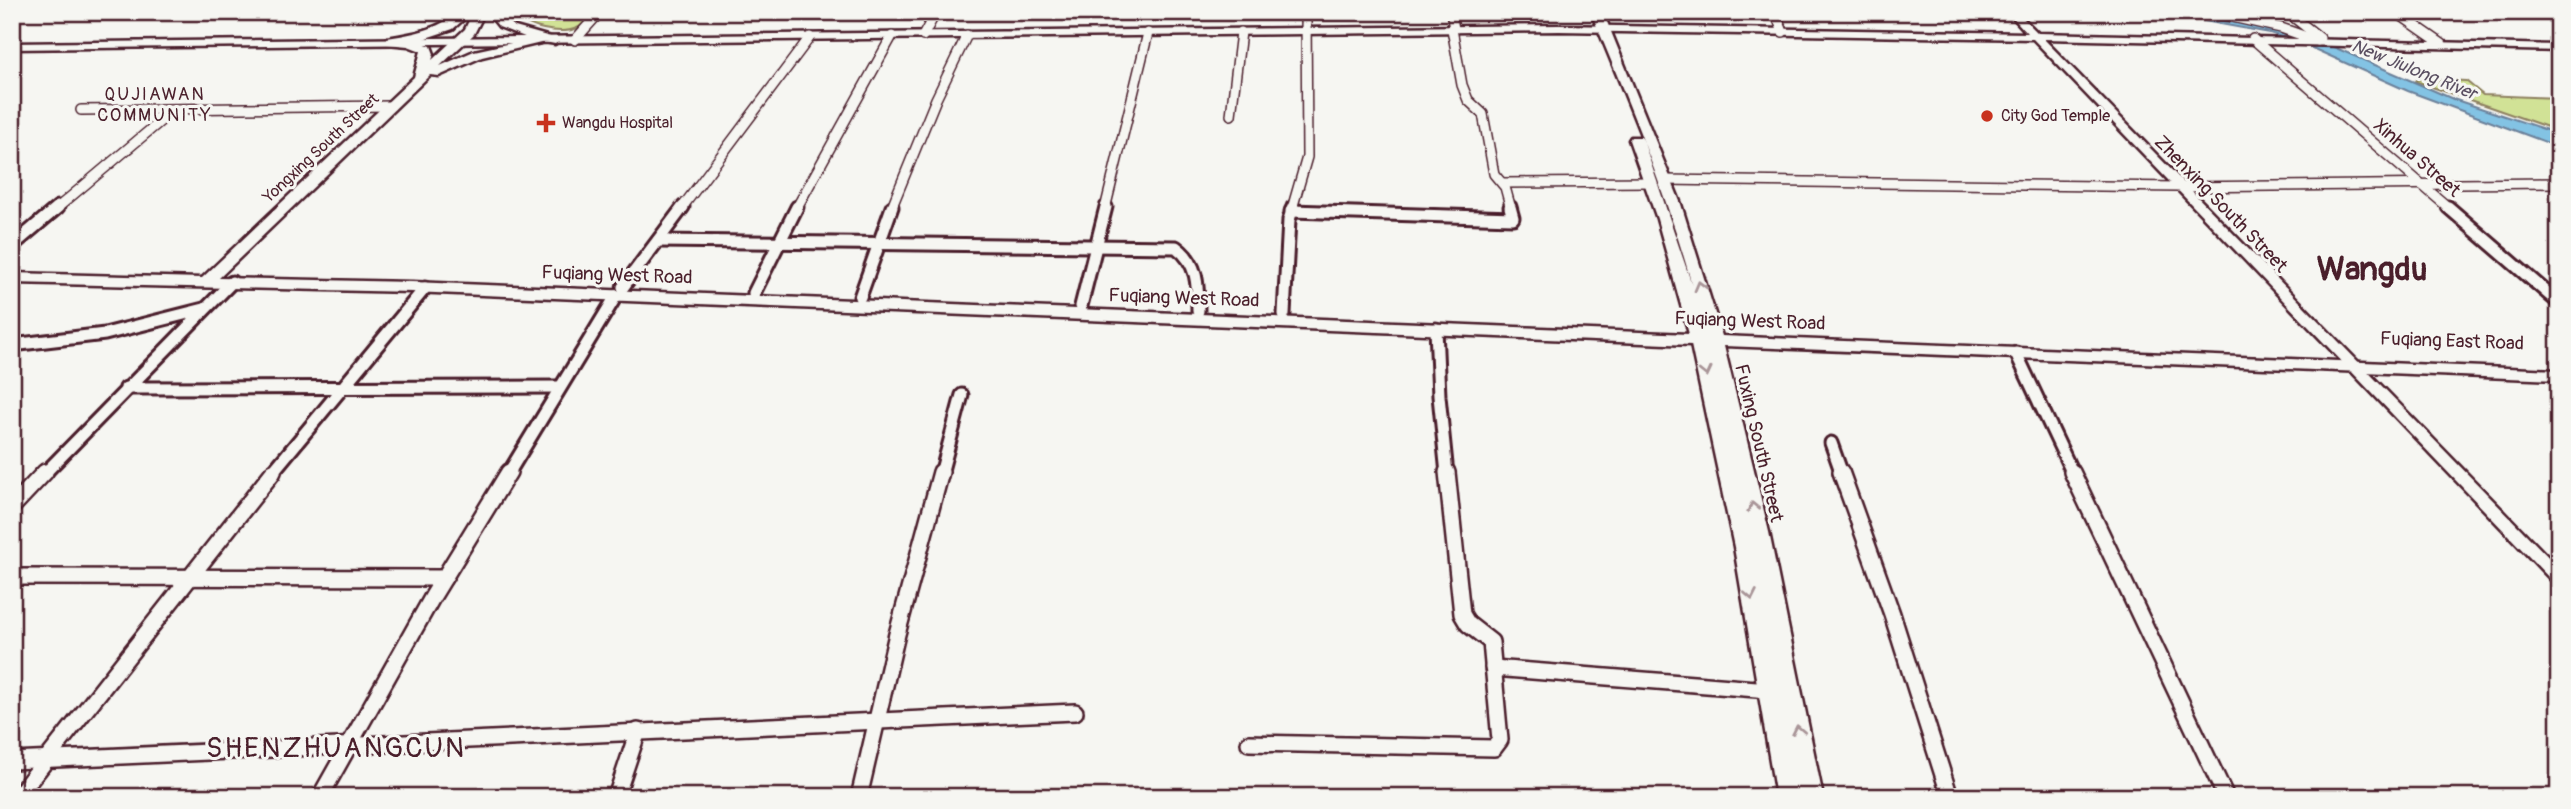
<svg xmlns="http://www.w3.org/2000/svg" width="2571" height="809" viewBox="0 0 2571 809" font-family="Pangolin,sans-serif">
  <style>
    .green { fill: #d1e296; stroke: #8e8060; stroke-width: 2 }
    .water { fill: #83c3e4; stroke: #6c819a; stroke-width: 2 }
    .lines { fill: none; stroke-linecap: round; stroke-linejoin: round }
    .minor-far2-casing { stroke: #4a1f2b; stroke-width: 12 }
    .minor-far1-casing { stroke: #4a1f2b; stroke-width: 17 }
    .minor-casing { stroke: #4a1f2b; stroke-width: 20 }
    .tertiary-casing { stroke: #4a1f2b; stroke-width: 5 }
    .secondary-casing { stroke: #4a1f2b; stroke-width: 5 }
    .minor-far2 { stroke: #f6f6f2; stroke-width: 9 }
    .minor-far1 { stroke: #f6f6f2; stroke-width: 11 }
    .minor { stroke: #f6f6f2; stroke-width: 15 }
    .tertiary { fill: #f6f6f2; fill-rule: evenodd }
    .secondary { fill: #f6f6f2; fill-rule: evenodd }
    .oneway { stroke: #a99598 }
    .poi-dot { fill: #c8321e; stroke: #f6f6f2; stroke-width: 2.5 }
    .labels { text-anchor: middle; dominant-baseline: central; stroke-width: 6; stroke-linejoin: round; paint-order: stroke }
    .far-poi-label { font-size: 16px; fill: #4a1f2b; stroke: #f6f6f2; text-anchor: start }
    .far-street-label { font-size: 16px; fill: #4a1f2b; stroke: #f6f6f2 }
    .far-water-label { font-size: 18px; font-style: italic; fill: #5b5062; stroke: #f6f6f2 }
    .far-neighbourhood-label { font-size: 18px; letter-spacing: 2px; fill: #4a1f2b; stroke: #f6f6f2 }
    .street-label { font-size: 19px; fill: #4a1f2b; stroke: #f6f6f2 }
    .near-quarter-label { font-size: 28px; letter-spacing: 2px; fill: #4a1f2b; stroke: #f6f6f2 }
    .town-label { font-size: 33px; font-weight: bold; fill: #4a1f2b; stroke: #f6f6f2 }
  </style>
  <rect width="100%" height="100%" fill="#f6f6f2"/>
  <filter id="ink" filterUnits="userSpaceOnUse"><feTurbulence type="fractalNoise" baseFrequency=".0143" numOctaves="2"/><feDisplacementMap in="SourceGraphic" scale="14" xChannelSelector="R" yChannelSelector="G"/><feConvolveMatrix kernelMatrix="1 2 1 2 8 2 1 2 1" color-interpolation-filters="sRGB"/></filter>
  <g filter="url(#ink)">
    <g class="green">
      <path d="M516,12H594C589,17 584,25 577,28C561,35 524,29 516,12Z"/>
      <polygon points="2417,79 2466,81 2483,95 2559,98 2559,131 2415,81"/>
    </g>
    <polygon class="water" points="2155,12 2199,12 2286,31 2336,48 2453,99 2559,134 2559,147 2408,91 2312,48 2270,33"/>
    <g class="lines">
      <defs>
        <g id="minor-far2">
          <polyline points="1451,12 1454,29"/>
          <polyline points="1775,12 1783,32"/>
          <polyline points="2210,12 2281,28 2318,41"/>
          <polyline points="2287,12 2320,38"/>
          <polyline points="2396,12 2442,44"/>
          <polyline points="1452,29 1462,85 1468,100 1483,114 1494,174 1505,187 1511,209"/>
          <polyline points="923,36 936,12"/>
          <polyline points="2253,39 2450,209"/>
          <polyline points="575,40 600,12"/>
          <polyline points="81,110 391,106"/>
          <polyline points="1231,115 1241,32"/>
          <polyline points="1664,180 2178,187 2559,183"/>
          <polyline points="1502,183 1652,182"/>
          <polyline points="56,209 175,109"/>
          <polyline points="681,209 810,37"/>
          <polyline points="796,209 892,36"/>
          <polyline points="891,209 936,99 967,35"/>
          <polyline points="1105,209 1148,33"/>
          <polyline points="1292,209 1307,157 1306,12"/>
        </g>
        <g id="minor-far1">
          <polyline points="2448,207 2559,303"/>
          <polyline points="1291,211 1513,218 1510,207"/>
          <path d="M658,241L1176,247C1198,263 1198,285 1198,311"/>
          <polyline points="12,246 58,207"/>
          <polyline points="623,287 683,207"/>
          <polyline points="754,293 797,207"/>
          <polyline points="860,297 892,207"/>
          <polyline points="1081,306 1106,207"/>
          <polyline points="1284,314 1289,220 1293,207"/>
          <polyline points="1436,329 1439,396 1447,474"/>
          <polyline points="12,345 105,334 204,309"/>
          <polyline points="2016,353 2073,474"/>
          <polyline points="126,388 559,387"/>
          <polyline points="1831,443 1842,474"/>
          <polyline points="44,474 232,282"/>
          <polyline points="271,474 425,288"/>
          <polyline points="508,474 616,296"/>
          <polyline points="941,474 962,395"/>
        </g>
        <g id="minor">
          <polyline points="1841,472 1892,614 1950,797"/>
          <polyline points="2072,472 2226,797"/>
          <polyline points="12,507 45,472"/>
          <polyline points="12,577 444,578"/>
          <polyline points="1493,668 1769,690"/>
          <polyline points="1249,743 1494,748 1500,740 1491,642 1468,624 1462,614 1447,472"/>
          <polyline points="12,761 1075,712"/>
          <polyline points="17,797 273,472"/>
          <polyline points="320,797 433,596 509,472"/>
          <polyline points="616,797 638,731"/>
          <polyline points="859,797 897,634 941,472"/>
        </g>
        <polygon id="tertiary" points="2008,12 2017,12 2038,33 2559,45 2559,51 2044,39 2559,568 2559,584 2553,582 2033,39 1559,31 12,49 12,43 1559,25 2027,33"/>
        <path id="secondary" d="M459,12H472L453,29L417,41L431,46L434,54L432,60L465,29L473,12H485L474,34L440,66L474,51L530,39L499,27L487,12H499L515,27L561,40L555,44L545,42L482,57L439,76L430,75L219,278L412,282L1689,334L1657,219L1629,140L1631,137H1641L1643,140L1692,285C1666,191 1628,102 1591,12H1603L1681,204L1722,336L2559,370V380L1724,346L1769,532L1823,797H1776L1734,547L1691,345L412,292L12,283V273L202,278L414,77L421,51L408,46L387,44V38C413,34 437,30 459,12Z"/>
      </defs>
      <use href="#minor-far2" class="minor-far2-casing"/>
      <use href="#minor-far1" class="minor-far1-casing"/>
      <use href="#minor" class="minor-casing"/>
      <use href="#tertiary" class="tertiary-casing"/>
      <use href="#secondary" class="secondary-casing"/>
      <use href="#minor-far2" class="minor-far2"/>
      <use href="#minor-far1" class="minor-far1"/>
      <use href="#minor" class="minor"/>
      <use href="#tertiary" class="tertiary"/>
      <use href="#secondary" class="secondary"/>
    </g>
    <defs><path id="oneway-chevron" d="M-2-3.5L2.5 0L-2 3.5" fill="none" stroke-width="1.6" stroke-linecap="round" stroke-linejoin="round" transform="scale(1.75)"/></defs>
    <g class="oneway">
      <use href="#oneway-chevron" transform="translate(1700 286) rotate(-105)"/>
      <use href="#oneway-chevron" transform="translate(1706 372) rotate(77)"/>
      <use href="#oneway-chevron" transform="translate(1753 507) rotate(-102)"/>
      <use href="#oneway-chevron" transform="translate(1751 595) rotate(79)"/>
      <use href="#oneway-chevron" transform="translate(1798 730) rotate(-101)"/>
    </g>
  </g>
  <g class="poi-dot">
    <circle cx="1987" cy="116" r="7"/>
    <path d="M542.5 112.5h7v7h7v7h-7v7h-7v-7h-7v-7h7z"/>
  </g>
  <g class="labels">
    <g class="far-poi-label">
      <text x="2001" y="116">City God Temple</text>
      <text x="562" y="123">Wangdu Hospital</text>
    </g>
    <g class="far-street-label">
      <text transform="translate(321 148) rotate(-43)">Yongxing South Street</text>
    </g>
    <g class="far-water-label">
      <text transform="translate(2414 70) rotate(22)">New Jiulong River</text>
    </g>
    <g class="far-neighbourhood-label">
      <text x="155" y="94">QUJIAWAN<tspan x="155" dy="21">COMMUNITY</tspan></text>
    </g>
    <g class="street-label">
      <text transform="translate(2417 158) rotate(41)">Xinhua Street</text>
      <text transform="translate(2221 204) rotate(46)">Zhenxing South Street</text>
      <text transform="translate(617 275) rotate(2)">Fuqiang West Road</text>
      <text transform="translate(1184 298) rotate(2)">Fuqiang West Road</text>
      <text transform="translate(1750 321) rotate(2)">Fuqiang West Road</text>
      <text transform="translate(2452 341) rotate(2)">Fuqiang East Road</text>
      <text transform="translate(1759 443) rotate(77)">Fuxing South Street</text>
    </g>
    <g class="near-quarter-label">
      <text x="336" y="748">SHENZHUANGCUN</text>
    </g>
    <g class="town-label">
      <text x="2372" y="269">Wangdu</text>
    </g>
  </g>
  <rect width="2571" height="809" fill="none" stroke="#f6f6f2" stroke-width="42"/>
  <rect x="21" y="21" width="2529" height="767" fill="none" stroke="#4a1f2b" stroke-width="2.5" filter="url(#ink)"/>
</svg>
